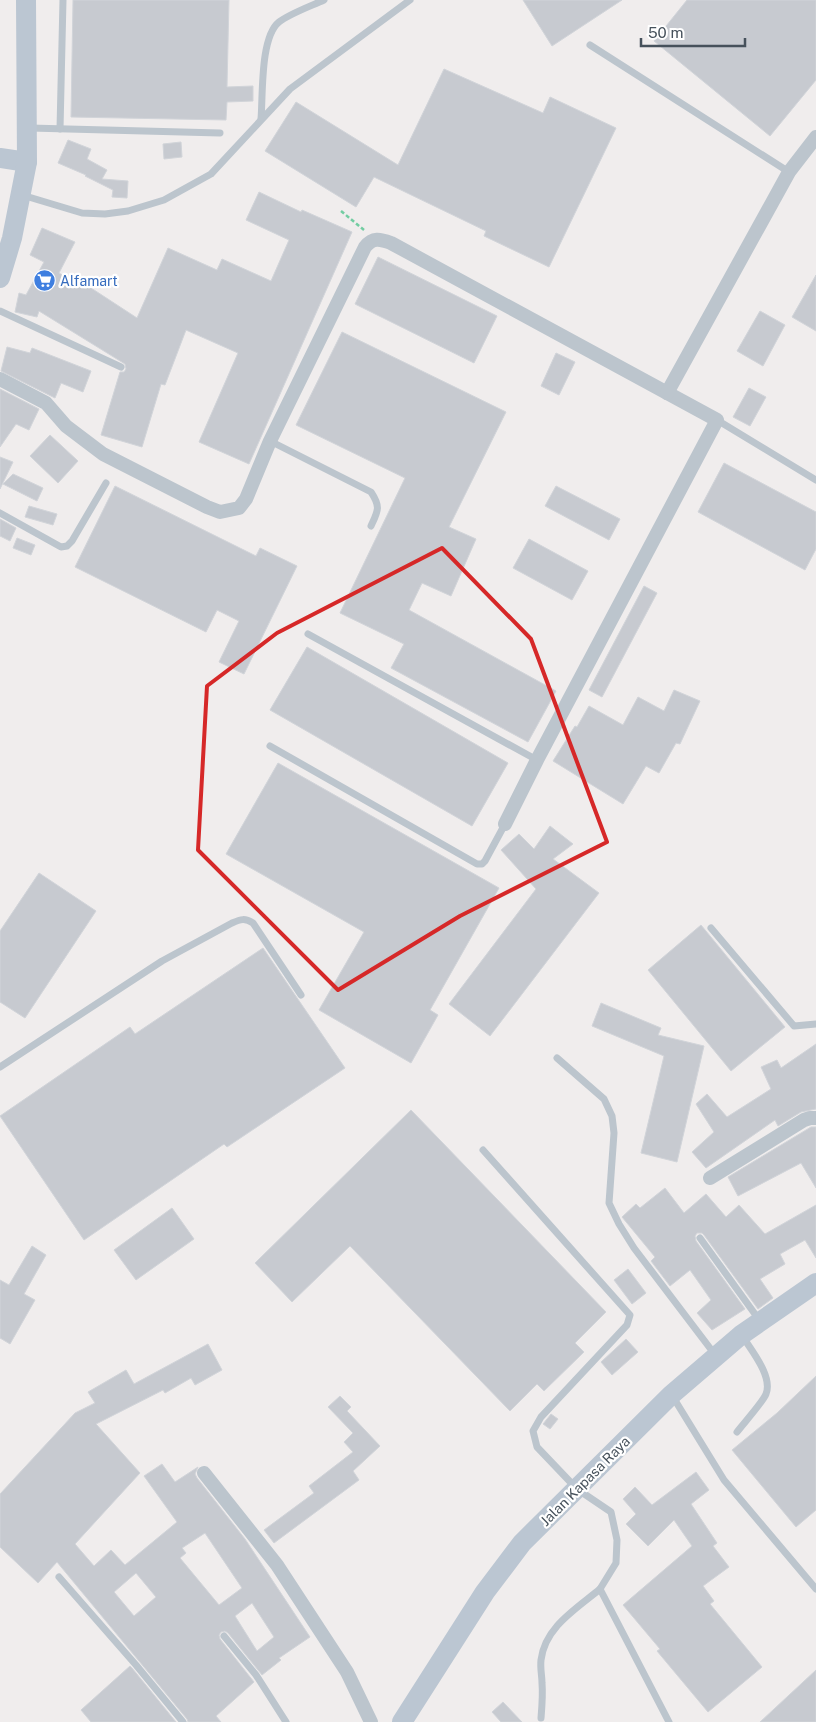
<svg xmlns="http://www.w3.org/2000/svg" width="816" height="1722" viewBox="0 0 816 1722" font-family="'Public Sans',sans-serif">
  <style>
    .building { fill: #c7cad0; stroke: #d1d4d9; fill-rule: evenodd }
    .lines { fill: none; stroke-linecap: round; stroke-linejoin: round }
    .path { stroke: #73cda2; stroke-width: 2.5; stroke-dasharray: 4 2.5; stroke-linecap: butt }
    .lane { stroke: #bcc5cd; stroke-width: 7 }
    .street { stroke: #bcc5cd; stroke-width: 14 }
    .secondary { stroke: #bbc6d2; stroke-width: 20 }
    .marked { fill: none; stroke: #d62828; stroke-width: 4; stroke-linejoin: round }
    .labels { text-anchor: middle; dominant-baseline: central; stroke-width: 4.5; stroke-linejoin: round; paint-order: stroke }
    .shop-label { font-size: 14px; fill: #366cbe; stroke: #fff; text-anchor: start }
    .street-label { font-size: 14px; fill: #46515b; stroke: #fff }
  </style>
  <rect width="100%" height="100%" fill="#f0eded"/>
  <g class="building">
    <polygon points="73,0 229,0 227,87 253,86 253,101 227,102 226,120 71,117"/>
    <polygon points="523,0 622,0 552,46"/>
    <polygon points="687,0 816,0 816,80 770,136 654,41"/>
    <polygon points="444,69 543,113 550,97 616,128 549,267 484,236 486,231 374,177 356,207 265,151 296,102 398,165"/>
    <polygon points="68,140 91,149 87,159 107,170 102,179 128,181 127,198 112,197 113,190 85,176 86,175 58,163"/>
    <polygon points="181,142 182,157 164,159 163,144"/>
    <polygon points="259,192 301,212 302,210 352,232 249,464 199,442 238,353 186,330 165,385 161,384 142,447 101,435 120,372 124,372 126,369 125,364 39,311 37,317 15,312 19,293 26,295 44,262 30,255 42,228 75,242 59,273 86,289 88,286 137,318 168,248 217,270 222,259 271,281 289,240 246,220"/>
    <polygon points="378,257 497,316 474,363 355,304"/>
    <polygon points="816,275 816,331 792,317"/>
    <polygon points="760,311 785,325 763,366 737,351"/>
    <polygon points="342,332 506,412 449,527 476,539 451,596 422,583 409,610 556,691 528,742 391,668 404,644 340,613 405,478 296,425"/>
    <polygon points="7,347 30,353 32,348 91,371 83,392 61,383 55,398 1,371"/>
    <polygon points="556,353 575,362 559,395 541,386"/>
    <polygon points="749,388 766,397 750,426 733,417"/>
    <polygon points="0,389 39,409 29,430 16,424 0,447"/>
    <polygon points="50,435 78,461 58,483 30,456"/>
    <polygon points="0,457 13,462 0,489"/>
    <polygon points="724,463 816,512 816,549 805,570 698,512"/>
    <polygon points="13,474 43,488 37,501 3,484"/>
    <polygon points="115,486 256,556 260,548 297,566 244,674 219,662 239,621 217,610 206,632 75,567"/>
    <polygon points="556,486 620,519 609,540 545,506"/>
    <polygon points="29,506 57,514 53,525 25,517"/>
    <polygon points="0,519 16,528 10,541 0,536"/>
    <polygon points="17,538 35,545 31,555 13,548"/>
    <polygon points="529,539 588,571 572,600 513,568"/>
    <polygon points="644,586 657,593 602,697 589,690"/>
    <polygon points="307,647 508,763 472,826 270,710"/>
    <polygon points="674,690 700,701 680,744 676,743 659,773 646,766 623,804 553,761 575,726 577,727 589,706 623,725 638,697 664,711"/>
    <polygon points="278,763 499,888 430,1010 438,1015 411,1063 319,1010 364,932 226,854"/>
    <polygon points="550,826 573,844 553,859 599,893 490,1036 449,1004 536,889 501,850 519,834 534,849"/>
    <polygon points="39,873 96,911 25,1018 0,1002 0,931"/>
    <polygon points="701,925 785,1027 731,1071 648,970"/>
    <polygon points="263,948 345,1068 227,1147 224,1144 84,1240 0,1116 130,1027 135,1034"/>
    <polygon points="601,1003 661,1028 658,1035 704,1046 677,1162 641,1153 664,1056 592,1026"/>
    <polygon points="816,1044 816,1109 801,1112 778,1126 775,1120 706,1168 692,1152 714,1132 696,1104 707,1094 727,1117 771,1089 761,1067 777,1060 781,1068"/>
    <polygon points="411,1110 606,1312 575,1343 584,1352 544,1391 537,1384 510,1411 350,1246 292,1302 255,1263"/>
    <polygon points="811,1127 816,1127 816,1188 801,1163 738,1196 728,1177"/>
    <polygon points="665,1188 684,1213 706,1194 726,1217 739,1205 765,1234 816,1205 816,1258 805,1240 780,1254 785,1264 760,1279 773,1298 758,1309 704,1235 702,1233 697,1233 695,1236 696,1241 745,1309 712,1330 697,1313 711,1300 690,1270 670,1286 651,1261 655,1257 622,1217 636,1204 640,1208"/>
    <polygon points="172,1208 194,1239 136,1280 114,1250"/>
    <polygon points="32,1246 46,1255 24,1294 35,1300 10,1344 0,1338 0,1280 9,1285"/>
    <polygon points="628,1269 646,1293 632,1304 614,1280"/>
    <polygon points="626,1339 638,1352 612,1375 601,1362"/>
    <path d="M208,1344L222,1370L195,1385L191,1378L165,1393L163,1390L96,1424L140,1473L75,1544L94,1566L111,1550L125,1565L177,1522L144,1476L162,1464L175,1482L198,1467L195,1474L197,1478L245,1539L310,1637L279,1658L281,1660L262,1675L228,1633L225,1631L221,1632L219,1635L220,1639L254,1682L216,1716L221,1722H188L187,1719L57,1562L38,1583L0,1547V1494L75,1413L95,1403L88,1392L126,1370L134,1384ZM205,1533L242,1588L219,1605L180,1558L186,1553L182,1548ZM136,1573L156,1597L134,1616L114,1592ZM252,1603L274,1637L257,1651L235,1616Z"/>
    <polygon points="816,1376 816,1510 796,1527 732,1450 777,1413"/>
    <polygon points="340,1396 351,1407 347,1411 380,1446 353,1471 359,1480 274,1543 264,1530 314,1493 309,1486 353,1452 344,1442 353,1433 328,1407"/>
    <polygon points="551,1414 558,1419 550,1429 543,1424"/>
    <polygon points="696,1472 709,1490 691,1504 717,1543 713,1546 729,1567 703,1586 714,1601 710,1604 762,1667 708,1712 657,1651 660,1649 623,1605 692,1546 674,1520 648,1546 626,1524 636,1514 623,1499 635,1487 652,1505"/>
    <polygon points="130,1666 132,1668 176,1722 91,1722 81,1710"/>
    <polygon points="816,1670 816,1722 760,1722"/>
    <polygon points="503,1702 522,1722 501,1722 492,1712"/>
  </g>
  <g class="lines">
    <polyline class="path" points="341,211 364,230"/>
    <g class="lane">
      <polyline points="590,45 789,172"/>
      <path d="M261,119C263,96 260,37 279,22C289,14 311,6 324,0"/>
      <polyline points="30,128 220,133"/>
      <polyline points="60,129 63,0"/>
      <polyline points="22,195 82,213 105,214 128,211 164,200 211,174 290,89 410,0"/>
      <polyline points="0,311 121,367"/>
      <polyline points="717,420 816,480"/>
      <path d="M270,441L371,492C381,507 378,511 371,526"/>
      <polyline points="0,513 61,547 67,546 72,541 106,483"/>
      <polyline points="308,634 537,760"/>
      <polyline points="270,746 477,864 482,864 485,861 505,824"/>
      <polyline points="711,928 794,1026 816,1024"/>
      <polyline points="557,1058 604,1099 612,1116 614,1133 609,1203 619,1224 634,1248 716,1356"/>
      <path d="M0,1067L162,961L232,923C241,919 245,918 253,923L301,995"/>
      <polyline points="483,1150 630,1315 627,1325 541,1417 533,1431 537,1447 577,1489 611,1512 617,1540 616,1563 600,1589 669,1722"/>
      <polyline points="700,1238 760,1321"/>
      <polyline points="673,1397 724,1480 816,1589"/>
      <path d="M737,1432C743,1424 763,1402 766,1394C773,1377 752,1351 743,1337"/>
      <polyline points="59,1577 136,1665 183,1722"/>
      <polyline points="224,1636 256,1675 286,1722"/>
      <path d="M541,1718C542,1706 543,1695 542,1683C542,1676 540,1668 541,1660C545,1627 576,1609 600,1589"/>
    </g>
    <g class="street">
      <path d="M0,379L46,403L66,426L103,454L207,507L220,512L239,508L246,499L270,441L365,247C373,237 380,239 391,243L717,420L537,760L505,824"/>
      <polyline points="667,393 789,172 816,137"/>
      <polyline points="710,1178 804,1120 810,1118 816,1118"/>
      <polyline points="204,1473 277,1565 347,1672 371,1722"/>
    </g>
    <g class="secondary">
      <polyline points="0,158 27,162"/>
      <polyline points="0,278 12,238 27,162 26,0"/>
      <polyline points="402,1722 485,1592 522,1543 671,1395 741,1335 816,1283"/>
    </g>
  </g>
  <path class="marked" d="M442,548L531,639L607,842L460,916L338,990L198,850L207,686L277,633Z"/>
  <defs>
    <symbol id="supermarket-disc" viewBox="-11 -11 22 22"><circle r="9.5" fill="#3f7fe0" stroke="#fff"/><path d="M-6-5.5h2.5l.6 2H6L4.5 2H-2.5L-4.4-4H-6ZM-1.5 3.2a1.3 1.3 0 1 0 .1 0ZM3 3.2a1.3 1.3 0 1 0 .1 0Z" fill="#fff"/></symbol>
  </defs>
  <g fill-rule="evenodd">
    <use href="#supermarket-disc" x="32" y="268" width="25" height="25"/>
  </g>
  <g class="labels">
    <g class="shop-label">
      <text x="60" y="281">Alfamart</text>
    </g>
    <g class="street-label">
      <text transform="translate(585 1481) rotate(-45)">Jalan Kapasa Raya</text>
    </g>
  </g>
  <path d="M641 38v8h104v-8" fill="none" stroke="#46515b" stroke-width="2.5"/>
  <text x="648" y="38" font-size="15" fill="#46515b" stroke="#ffffff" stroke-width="4" paint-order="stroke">50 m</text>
</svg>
